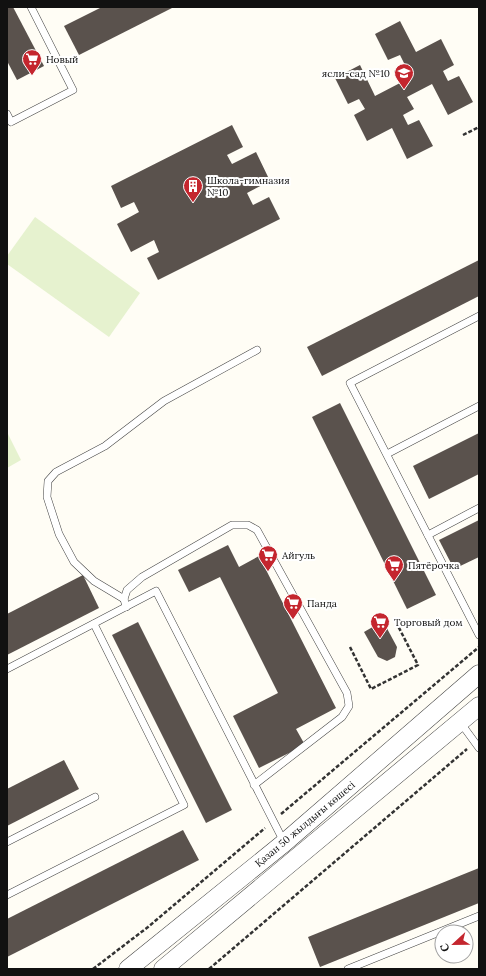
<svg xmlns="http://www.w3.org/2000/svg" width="486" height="976" viewBox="0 0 486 976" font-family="Lora,serif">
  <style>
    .pitch { fill: #e6f2cf }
    .building { fill: #5a524d }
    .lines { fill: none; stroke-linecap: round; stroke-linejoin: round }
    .service-casing { stroke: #444; stroke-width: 8 }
    .tertiary-casing { stroke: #444; stroke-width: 19 }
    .path { stroke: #333; stroke-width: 2.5; stroke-dasharray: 4 2; stroke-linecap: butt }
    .service { stroke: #fff; stroke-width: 7 }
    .tertiary { stroke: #fff; stroke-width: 18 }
    .labels { text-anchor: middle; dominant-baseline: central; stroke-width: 4; stroke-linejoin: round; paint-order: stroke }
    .poi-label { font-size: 10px; fill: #111; stroke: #fff; text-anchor: start }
    .street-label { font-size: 10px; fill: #111; stroke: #fff }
  </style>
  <rect width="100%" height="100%" fill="#fffdf5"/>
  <g class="pitch">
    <polygon points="35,217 140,293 109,337 7,264 7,256"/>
    <polygon points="7,432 21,460 7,468"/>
  </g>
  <g class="building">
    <polygon points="7,7 13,7 44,66 17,80 7,61"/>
    <polygon points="102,7 174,7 79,55 64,26"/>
    <polygon points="400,21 416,52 441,39 454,65 443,71 448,81 459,76 473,102 448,115 432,84 407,97 414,109 403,115 408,125 419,120 433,146 407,159 392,128 367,141 354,115 365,109 359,99 348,104 335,78 360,65 375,96 400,83 394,71 405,65 400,55 388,60 375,34"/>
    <polygon points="232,125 243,147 227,155 232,164 256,152 270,181 247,193 253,205 269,197 280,219 158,280 147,258 159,252 154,240 131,252 117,224 139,212 134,202 121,208 111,186"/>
    <polygon points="479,260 479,296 322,376 307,347"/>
    <polygon points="340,403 436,595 407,609 312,417"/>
    <polygon points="479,433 479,474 429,499 413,466"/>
    <polygon points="479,520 479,557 454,569 439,540"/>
    <polygon points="228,545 239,567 259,556 336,708 296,729 305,745 259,768 233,716 278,693 220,577 189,592 178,570"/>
    <polygon points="83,575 99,608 7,655 7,614"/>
    <polygon points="383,621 397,647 395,657 387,661 378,657 364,632"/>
    <polygon points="138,622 232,810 206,823 112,635"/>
    <polygon points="64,760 79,789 7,826 7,789"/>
    <polygon points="183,830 199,860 7,957 7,919"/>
    <polygon points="479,868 479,903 320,967 308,937"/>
  </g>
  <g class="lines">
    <defs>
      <g id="service">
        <polyline points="7,114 11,122 73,90 31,7"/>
        <polyline points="479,316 350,383 479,635"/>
        <polyline points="387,454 479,406"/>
        <polyline points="428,535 479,508"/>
        <polyline points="124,599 94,581 74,562 59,534 47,497 48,481 56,472 105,446 164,401 257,350"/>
        <polyline points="126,607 124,599 127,590 142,577 232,525 248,525 257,530 347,693 349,706 342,717 254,785"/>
        <polyline points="7,669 156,591 284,842"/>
        <polyline points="460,722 479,748"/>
        <polyline points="7,842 95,797"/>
        <polyline points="7,895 184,805 94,624"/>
        <polyline points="348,969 479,916"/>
      </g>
      <g id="tertiary">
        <polyline points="128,969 284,843 479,674"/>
        <polyline points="163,969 479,706"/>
      </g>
    </defs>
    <use href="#service" class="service-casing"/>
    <use href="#tertiary" class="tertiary-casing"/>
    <g class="path">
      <polyline points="463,135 479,127"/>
      <polyline points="350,647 371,689 418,665 396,622"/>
      <polyline points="281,814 479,647"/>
      <polyline points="93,969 148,927 265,828"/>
      <polyline points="209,969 467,749"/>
    </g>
    <use href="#service" class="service"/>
    <use href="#tertiary" class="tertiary"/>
  </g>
  <defs>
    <symbol id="supermarket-pin" viewBox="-11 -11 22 30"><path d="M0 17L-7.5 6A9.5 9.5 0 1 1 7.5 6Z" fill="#c4262e" stroke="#fff"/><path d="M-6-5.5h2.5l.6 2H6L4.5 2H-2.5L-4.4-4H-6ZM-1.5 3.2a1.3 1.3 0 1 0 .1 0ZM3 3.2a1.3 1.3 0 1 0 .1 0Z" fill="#fff"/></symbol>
    <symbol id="school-pin" viewBox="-11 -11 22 30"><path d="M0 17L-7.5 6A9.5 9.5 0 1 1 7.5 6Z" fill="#c4262e" stroke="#fff"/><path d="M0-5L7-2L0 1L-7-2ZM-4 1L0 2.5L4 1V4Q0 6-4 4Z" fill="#fff"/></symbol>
    <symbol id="building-pin" viewBox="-11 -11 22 30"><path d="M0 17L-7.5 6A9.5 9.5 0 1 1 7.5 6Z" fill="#c4262e" stroke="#fff"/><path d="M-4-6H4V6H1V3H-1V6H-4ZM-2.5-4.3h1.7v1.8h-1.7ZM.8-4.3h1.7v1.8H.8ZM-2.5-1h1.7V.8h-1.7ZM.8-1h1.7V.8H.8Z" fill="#fff"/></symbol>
  </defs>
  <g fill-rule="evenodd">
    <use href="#supermarket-pin" x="21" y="48" width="22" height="30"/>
    <use href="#school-pin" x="393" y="62" width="22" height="30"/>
    <use href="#building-pin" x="182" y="175" width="22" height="30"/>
    <use href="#supermarket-pin" x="257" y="544" width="22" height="30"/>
    <use href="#supermarket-pin" x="383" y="554" width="22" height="30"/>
    <use href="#supermarket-pin" x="282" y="592" width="22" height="30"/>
    <use href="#supermarket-pin" x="369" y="611" width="22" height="30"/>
  </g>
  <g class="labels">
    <g class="poi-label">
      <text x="46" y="59">Новый</text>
      <text x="390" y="73" text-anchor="end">ясли-сад №10</text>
      <text x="207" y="180">Школа-гимназия<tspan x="207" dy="12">№10</tspan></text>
      <text x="282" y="555">Айгуль</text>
      <text x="408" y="565">Пятёрочка</text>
      <text x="307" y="603">Панда</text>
      <text x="394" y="622">Торговый дом</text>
    </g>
    <g class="street-label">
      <text transform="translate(305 824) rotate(-40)">Қазан 50 жылдығы көшесі</text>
    </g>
  </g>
  <rect width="486" height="976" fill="none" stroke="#111111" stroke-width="16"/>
  <g transform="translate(454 944) rotate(248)"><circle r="19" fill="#ffffff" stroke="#a0a0a0"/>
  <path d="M0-3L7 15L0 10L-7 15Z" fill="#c4262e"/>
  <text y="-6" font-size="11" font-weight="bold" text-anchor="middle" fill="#111111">С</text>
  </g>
</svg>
